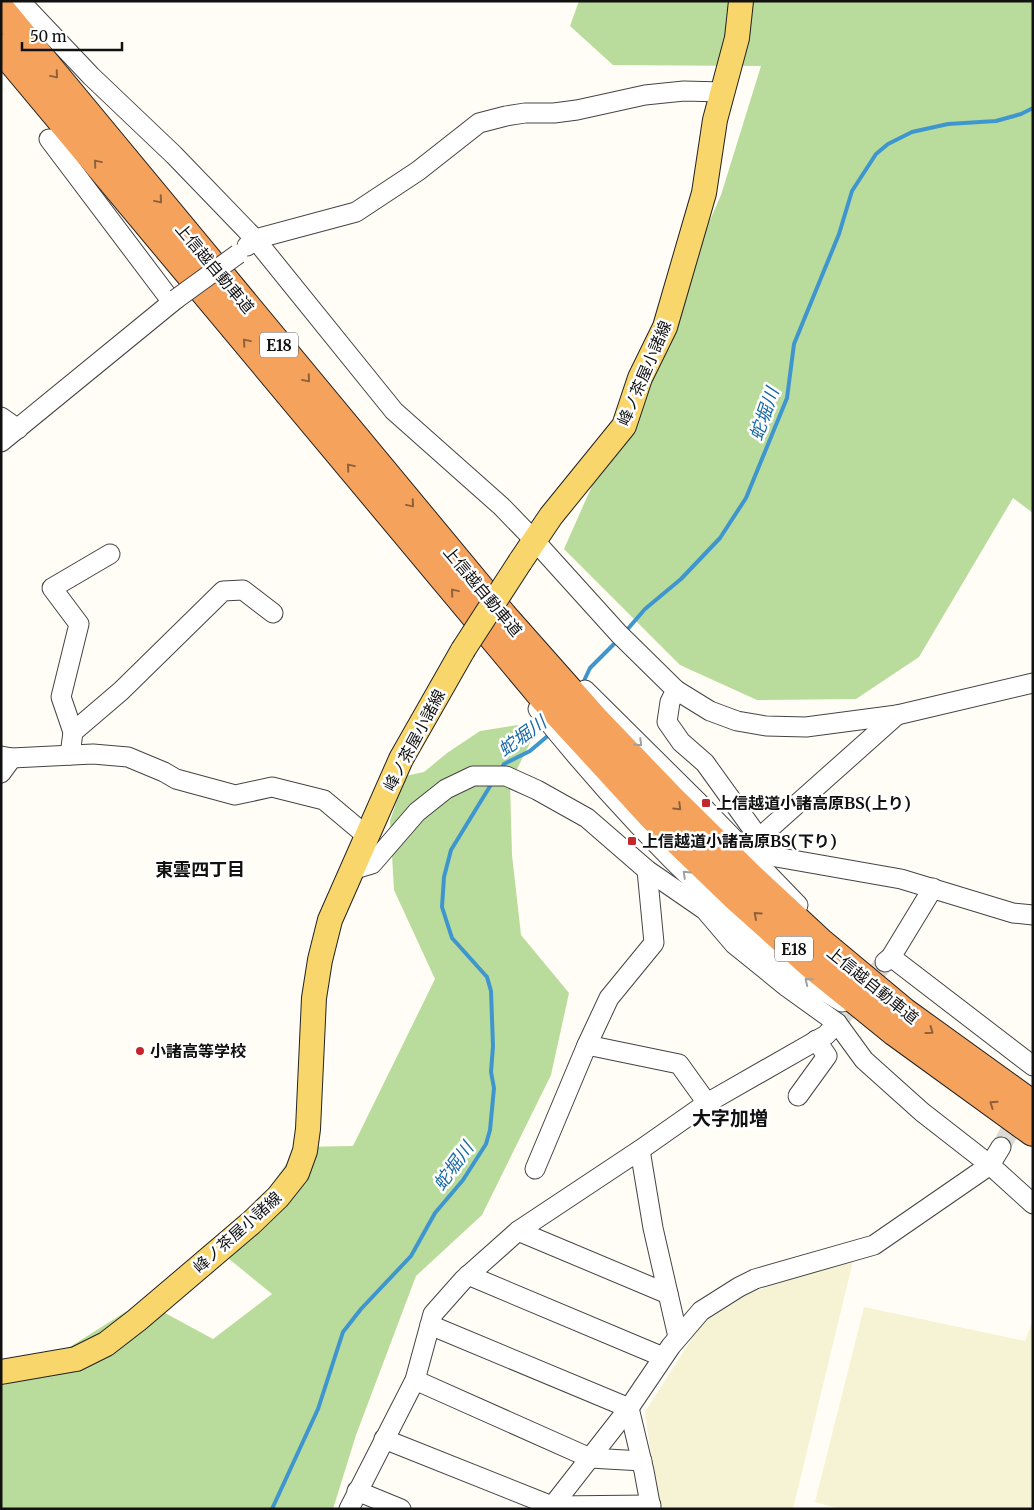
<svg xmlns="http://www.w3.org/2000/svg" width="1034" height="1510" viewBox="0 0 1034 1510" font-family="Merriweather,'Noto Sans JP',serif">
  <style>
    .farmland { fill: #f6f3d4 }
    .forest { fill: #b9dc9c }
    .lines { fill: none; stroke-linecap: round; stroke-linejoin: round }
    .stream { stroke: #3f96cf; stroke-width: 4 }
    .minor-tunnel { stroke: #dbdad3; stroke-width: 19; stroke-dasharray: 19 9; stroke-linecap: butt }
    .minor-casing { stroke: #444; stroke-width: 21 }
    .major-casing { stroke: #222; stroke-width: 26 }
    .highway-casing { stroke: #222; stroke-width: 30 }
    .minor { stroke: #fff; stroke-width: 19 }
    .major { stroke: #f9d66b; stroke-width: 24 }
    .highway { stroke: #f5a25d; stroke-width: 28 }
    .minor-bridge-casing { stroke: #444; stroke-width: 21; stroke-linecap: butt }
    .major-bridge-casing { stroke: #222; stroke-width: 26; stroke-linecap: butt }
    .minor-bridge { stroke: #fff; stroke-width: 19 }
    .major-bridge { stroke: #f9d66b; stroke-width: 24 }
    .oneway { stroke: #8e613b }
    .oneway2 { stroke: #a0a0a0 }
    .poi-dot { fill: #c4262e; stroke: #fff; stroke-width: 2 }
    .labels { text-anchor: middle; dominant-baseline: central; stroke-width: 5; stroke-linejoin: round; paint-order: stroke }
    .shield { fill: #fff; stroke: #585858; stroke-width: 1 }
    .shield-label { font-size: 15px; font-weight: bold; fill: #111 }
    .street-label { font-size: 16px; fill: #111; stroke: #fff }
    .poi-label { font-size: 16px; font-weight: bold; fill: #111; stroke: #fff; text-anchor: start }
    .water-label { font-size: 18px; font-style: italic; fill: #1768a6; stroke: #fff }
    .neighbourhood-label { font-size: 18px; font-weight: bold; fill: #111; stroke: #fff }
    .quarter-label { font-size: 19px; font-weight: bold; fill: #111; stroke: #fff }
  </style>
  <rect width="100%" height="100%" fill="#fffdf5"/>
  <g class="farmland">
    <polygon points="854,1257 793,1509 656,1509 655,1482 645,1412 701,1324 750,1293"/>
    <polygon points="864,1307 1025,1341 1033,1320 1033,1509 840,1509 815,1502"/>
  </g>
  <g class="forest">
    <polygon points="579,1 1033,1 1033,513 1013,498 919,657 856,699 757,700 680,665 564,549 721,195 761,66 613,65 570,26"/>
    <polygon points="518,725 533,737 510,783 512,855 521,935 569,993 551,1075 482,1215 416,1276 356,1435 333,1509 1,1509 1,1386 17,1380 143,1301 213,1339 272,1294 223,1254 298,1147 353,1146 435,979 394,890 390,821 405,776 424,772 447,753 480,731"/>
  </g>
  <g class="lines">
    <g class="stream">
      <polyline points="626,631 645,609 681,579 720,538 746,498 787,398 794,344 839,234 852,191 876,154 888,144 912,132 948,124 996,121 1021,114 1033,108"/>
      <polyline points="582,685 590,668 618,640"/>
      <polyline points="500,771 504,764 530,751 550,734"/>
      <polyline points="272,1509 318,1409 343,1332 361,1309 411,1256 435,1213 463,1180 486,1144 490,1130 494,1088 491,1072 493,1046 491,991 487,977 452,938 442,907 444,877 451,850 492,783"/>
    </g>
    <g class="minor-tunnel">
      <polyline points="837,1023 885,962"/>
      <polyline points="1001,1147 1033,1088"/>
    </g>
    <defs>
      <g id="minor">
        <polyline points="20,1 91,76 174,155 255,239 394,411 501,506 534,540 619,634 676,690 710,711 737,721 766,726 806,727 897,715 1033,683"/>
        <polyline points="49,139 172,302"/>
        <polyline points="247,246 255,239 356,212 418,171 479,123 506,116 525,113 554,113 577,110 645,95 684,91 722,92"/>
        <polyline points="1,417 18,429"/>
        <polyline points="1,442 176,299"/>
        <polyline points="585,690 698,802 798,905"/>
        <polyline points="676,690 670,702 667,722 681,742 705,763 759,838 776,857 901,879 1013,913 1033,915"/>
        <path d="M538,709C589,773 644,834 704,891C746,932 791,973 842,1002"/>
        <polyline points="73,732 61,697 79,624 52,588 110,554"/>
        <polyline points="70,755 73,732 121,691 223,591 243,590 273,613"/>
        <polyline points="1,756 12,758 93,754 128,757 164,772 176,779 235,795 272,787 324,800 368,837"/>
        <polyline points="1,773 12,758"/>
        <polyline points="759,838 897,715"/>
        <polyline points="352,870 372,864 417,812 446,789 473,776 506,776 537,790 587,818 647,870 705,910 734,944 787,987 837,1023 864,1060 922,1112 990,1165 1033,1204"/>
        <polyline points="647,870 654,943 609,998 587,1045 679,1064 707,1103"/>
        <polyline points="891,957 1033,1066"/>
        <polyline points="885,962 891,957 933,888"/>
        <polyline points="798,1096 827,1056 816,1040"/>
        <polyline points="640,1150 653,1228 678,1337"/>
        <polyline points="535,1169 587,1045"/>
        <polyline points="518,1231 668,1294"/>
        <polyline points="468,1275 663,1357"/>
        <polyline points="430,1325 629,1408 644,1471 651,1509"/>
        <polyline points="415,1380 590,1458 642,1461"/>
        <polyline points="384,1439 552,1506 651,1505"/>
        <polyline points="357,1491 401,1509"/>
        <polyline points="349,1509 415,1380 433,1314 464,1279 518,1231 640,1150 707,1103 826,1035 837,1023"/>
        <polyline points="550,1509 629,1408 671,1346 701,1311 739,1287 755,1279 874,1245 990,1165 1001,1147"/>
      </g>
      <g id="major">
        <polyline points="520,562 551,516 624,426 640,378 665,327 704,193 715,120 737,38 741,1"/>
        <polyline points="1,1372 76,1359 106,1344 137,1320 251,1223 278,1197 297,1173 305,1151 308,1129 314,998 320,960 330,920 401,759 463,650"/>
      </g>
      <g id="highway">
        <polyline points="1,10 503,616 596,721 670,798 749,876 820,942 904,1012 1033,1105"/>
        <polyline points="1,48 542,696 654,818 734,895 811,964 895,1032 1033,1132"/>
      </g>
    </defs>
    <use href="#minor" class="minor-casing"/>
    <use href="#major" class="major-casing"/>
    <use href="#highway" class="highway-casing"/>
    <use href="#minor" class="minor"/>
    <use href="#major" class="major"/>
    <use href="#highway" class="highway"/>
    <defs>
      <polyline id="minor-bridge" points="176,299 238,254"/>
      <polyline id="major-bridge" points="463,650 520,562"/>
    </defs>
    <use href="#minor-bridge" class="minor-bridge-casing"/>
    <use href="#major-bridge" class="major-bridge-casing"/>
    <use href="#minor-bridge" class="minor-bridge"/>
    <use href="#major-bridge" class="major-bridge"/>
  </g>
  <defs><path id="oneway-chevron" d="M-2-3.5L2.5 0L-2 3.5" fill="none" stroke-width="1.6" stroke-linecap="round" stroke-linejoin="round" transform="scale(1.25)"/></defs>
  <g class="oneway">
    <use href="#oneway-chevron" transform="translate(55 75) rotate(50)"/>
    <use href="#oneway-chevron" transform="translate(97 163) rotate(-130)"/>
    <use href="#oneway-chevron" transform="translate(159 200) rotate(50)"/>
    <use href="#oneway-chevron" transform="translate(246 342) rotate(-130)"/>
    <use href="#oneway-chevron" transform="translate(307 379) rotate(50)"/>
    <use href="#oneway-chevron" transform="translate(350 467) rotate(-130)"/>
    <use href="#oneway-chevron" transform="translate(411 504) rotate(50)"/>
    <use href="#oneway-chevron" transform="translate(454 592) rotate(-130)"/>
    <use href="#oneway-chevron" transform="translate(678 807) rotate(44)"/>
    <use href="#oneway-chevron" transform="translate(757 915) rotate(-138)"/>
    <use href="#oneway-chevron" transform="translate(930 1031) rotate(36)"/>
    <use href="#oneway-chevron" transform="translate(993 1104) rotate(-145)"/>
  </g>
  <g class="oneway2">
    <use href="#oneway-chevron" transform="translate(639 743) rotate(44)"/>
    <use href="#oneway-chevron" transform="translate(686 874) rotate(-136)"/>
    <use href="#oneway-chevron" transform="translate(808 981) rotate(-141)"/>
  </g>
  <g class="poi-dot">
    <rect x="701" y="798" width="10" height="10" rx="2.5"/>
    <rect x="627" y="836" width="10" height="10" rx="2.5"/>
    <circle cx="140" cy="1051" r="5"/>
  </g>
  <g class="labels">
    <g class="shield">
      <rect x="260" y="332.5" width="38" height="25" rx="4"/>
      <rect x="775" y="936.5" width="38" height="25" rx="4"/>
    </g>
    <g class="shield-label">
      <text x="279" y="345">E18</text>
      <text x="794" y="949">E18</text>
    </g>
    <g class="street-label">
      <text transform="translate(215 268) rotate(50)">上信越自動車道</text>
      <text transform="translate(644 373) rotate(-67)">峰ノ茶屋小諸線</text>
      <text transform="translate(483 591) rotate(50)">上信越自動車道</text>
      <text transform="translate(414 740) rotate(-62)">峰ノ茶屋小諸線</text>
      <text transform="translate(873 985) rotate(39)">上信越自動車道</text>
      <text transform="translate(237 1232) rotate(-42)">峰ノ茶屋小諸線</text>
    </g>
    <g class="poi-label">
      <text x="716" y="803">上信越道小諸高原BS(上り)</text>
      <text x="642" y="841">上信越道小諸高原BS(下り)</text>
      <text x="150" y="1051">小諸高等学校</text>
    </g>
    <g class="water-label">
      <text transform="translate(764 414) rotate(-71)">蛇堀川</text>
      <text transform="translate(522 736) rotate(-36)">蛇堀川</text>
      <text transform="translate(453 1166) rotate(-54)">蛇堀川</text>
    </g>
    <g class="neighbourhood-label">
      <text x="200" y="869">東雲四丁目</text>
    </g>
    <g class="quarter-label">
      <text x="730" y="1118">大字加増</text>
    </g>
  </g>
  <rect width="1034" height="1510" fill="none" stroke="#111111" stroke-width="5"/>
  <path d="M22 42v8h100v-8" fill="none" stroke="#111111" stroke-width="2.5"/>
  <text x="30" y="42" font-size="15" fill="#111111" stroke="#ffffff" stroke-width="4" paint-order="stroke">50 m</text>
</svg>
